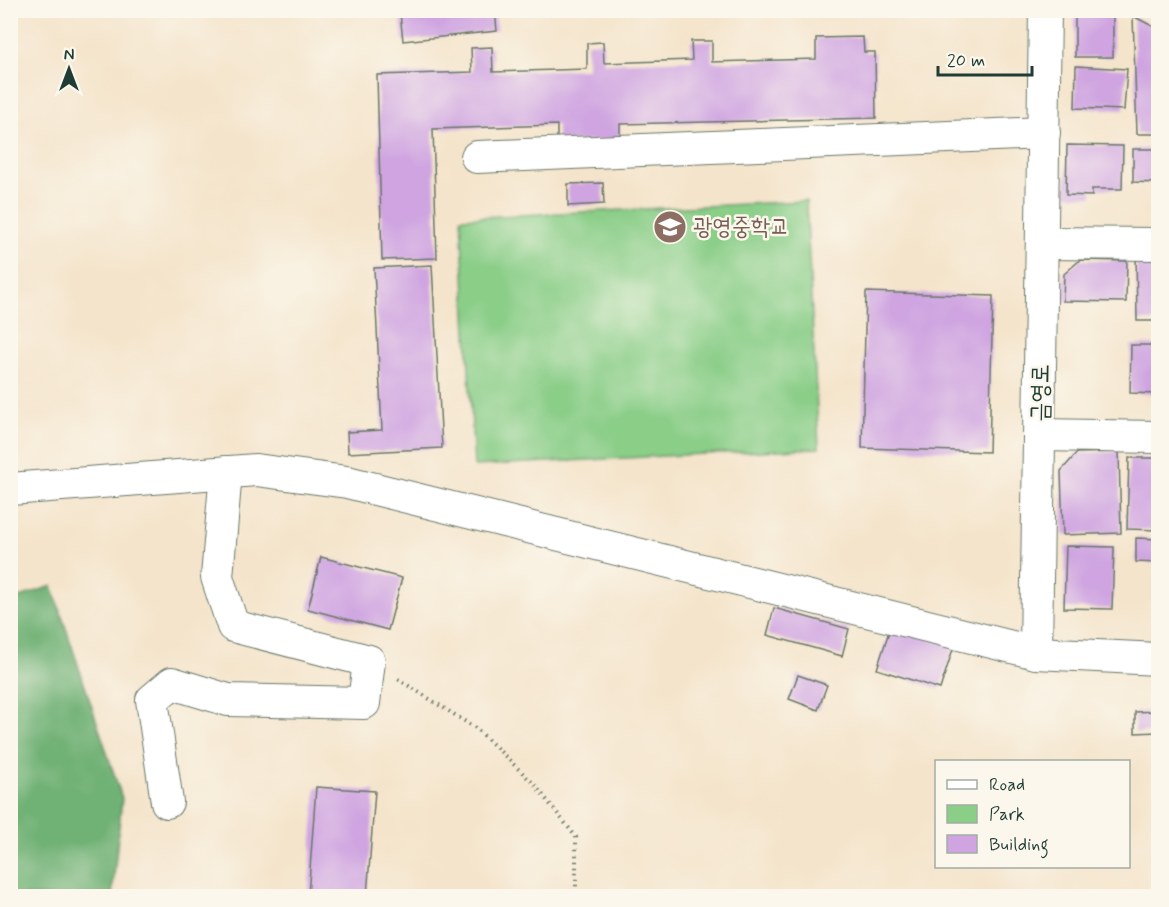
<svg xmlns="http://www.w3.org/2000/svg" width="1169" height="907" viewBox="0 0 1169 907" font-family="Mynerve,'Poor Story',sans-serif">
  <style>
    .green { fill: #8ace88; stroke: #54865e; stroke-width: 1.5 }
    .forest { fill: #6fb174; stroke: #477754; stroke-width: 1.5 }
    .building { fill: #cfa4e1 }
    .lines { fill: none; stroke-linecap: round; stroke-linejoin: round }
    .street-casing { stroke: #6a7769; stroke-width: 34 }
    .path { stroke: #6a7769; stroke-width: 4; stroke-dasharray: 1.5 4.5; stroke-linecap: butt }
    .street { stroke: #fff; stroke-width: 32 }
    .labels { text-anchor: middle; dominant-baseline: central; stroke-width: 5; stroke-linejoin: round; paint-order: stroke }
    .education-label { font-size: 24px; fill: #785e54; stroke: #fbf7ec; text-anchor: start }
    .street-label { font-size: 24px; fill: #1f3d34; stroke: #fbf7ec }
  </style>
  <rect width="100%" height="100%" fill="#fbf7ec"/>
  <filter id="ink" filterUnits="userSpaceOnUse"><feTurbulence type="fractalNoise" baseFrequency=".0167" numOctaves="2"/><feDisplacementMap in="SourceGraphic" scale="12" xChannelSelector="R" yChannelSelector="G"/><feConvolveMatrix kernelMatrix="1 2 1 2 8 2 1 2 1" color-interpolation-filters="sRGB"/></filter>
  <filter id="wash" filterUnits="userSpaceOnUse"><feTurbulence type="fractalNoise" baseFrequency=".008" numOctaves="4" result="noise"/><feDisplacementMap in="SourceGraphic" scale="24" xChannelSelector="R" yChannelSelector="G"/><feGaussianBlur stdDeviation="1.35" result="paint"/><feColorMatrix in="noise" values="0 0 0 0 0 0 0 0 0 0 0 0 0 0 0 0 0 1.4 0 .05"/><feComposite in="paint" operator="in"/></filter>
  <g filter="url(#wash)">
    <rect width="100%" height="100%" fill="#f4e4cb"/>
    <polygon class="green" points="806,201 819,448 474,466 461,218"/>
    <polygon class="forest" points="52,586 122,798 112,896 11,896 11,600"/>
    <g id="blocks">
      <g class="building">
        <polygon points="420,10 495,10 497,31 403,41 400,13"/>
        <rect x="1075" y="10" width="38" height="47"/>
        <polygon points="1133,16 1158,29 1158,134 1137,134"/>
        <polygon points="863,37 864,52 875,52 876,118 620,124 620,140 557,142 557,125 433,129 437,258 382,260 377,75 472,72 471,48 492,47 493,72 587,69 587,43 603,42 604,63 692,60 691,41 712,41 712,62 816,59 816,38"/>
        <polygon points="1076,66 1127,69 1124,110 1075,108"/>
        <polygon points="1067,145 1123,146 1122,189 1092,189 1092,196 1066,195"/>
        <polygon points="1133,149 1158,149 1158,194 1156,194 1156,183 1133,182"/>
        <polygon points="603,183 604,204 568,206 568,184"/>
        <polygon points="1136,252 1158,252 1158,321 1137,321"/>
        <polygon points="1080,260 1127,261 1126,302 1063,301 1064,274"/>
        <polygon points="432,265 442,448 348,453 347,432 382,430 374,268"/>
        <polygon points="866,292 993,296 989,452 862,448"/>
        <polygon points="1131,345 1158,345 1158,394 1130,393"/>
        <polygon points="1119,452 1121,533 1063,535 1061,471 1077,453"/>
        <polygon points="1129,458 1158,458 1158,530 1127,529"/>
        <polygon points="1136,538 1158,539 1158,563 1136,562"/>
        <polygon points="1066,546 1114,547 1112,609 1064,608"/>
        <polygon points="321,557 402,578 388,630 308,609"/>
        <polygon points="774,608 849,629 842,656 767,635"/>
        <polygon points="891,625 954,646 940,689 877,669"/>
        <polygon points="798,675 827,685 818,710 789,699"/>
        <polygon points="1158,711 1158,732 1135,733 1135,712"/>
        <polygon points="316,787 375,791 367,896 308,896"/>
      </g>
    </g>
  </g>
  <g filter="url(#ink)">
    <use href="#blocks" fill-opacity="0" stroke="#6a7769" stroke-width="1.5"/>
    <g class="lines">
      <defs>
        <g id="street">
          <polyline points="477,157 1044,133"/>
          <polyline points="1043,243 1158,244"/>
          <polyline points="1040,435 1158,437"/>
          <polyline points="10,489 256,470 347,482 1036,653 1158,659"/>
          <polyline points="1036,653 1045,10"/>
          <polyline points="167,802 152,700 172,683 228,700 364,703 369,661 233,626 217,577 226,472"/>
        </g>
      </defs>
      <use href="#street" class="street-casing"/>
      <polyline class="path" points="398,679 477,729 535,785 576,837 576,896"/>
      <use href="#street" class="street"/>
    </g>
  </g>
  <defs>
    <symbol id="school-disc" viewBox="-11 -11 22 22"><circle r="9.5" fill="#8d6e63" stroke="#fbf7ec"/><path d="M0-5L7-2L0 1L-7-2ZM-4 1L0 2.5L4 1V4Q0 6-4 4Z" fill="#fff"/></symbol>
  </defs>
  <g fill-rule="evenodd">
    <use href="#school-disc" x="651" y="208" width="38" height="38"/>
  </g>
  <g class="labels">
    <g class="education-label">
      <text x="693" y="227">광영중학교</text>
    </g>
    <g class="street-label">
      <text transform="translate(1041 393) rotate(-89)">금영로</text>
    </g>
  </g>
  <rect width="1169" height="907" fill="none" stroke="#fbf7ec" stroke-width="36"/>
  <rect x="935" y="760" width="195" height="108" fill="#fbf7ec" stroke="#a3ada2" stroke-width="1.5"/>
  <rect x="947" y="780" width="30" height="9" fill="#ffffff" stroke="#a3ada2" stroke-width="1.5"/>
  <text x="989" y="790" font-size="18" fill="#1f3d34">Road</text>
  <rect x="947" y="805" width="30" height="18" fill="#8ace88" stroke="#a3ada2" stroke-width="1.5"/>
  <text x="989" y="820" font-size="18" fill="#1f3d34">Park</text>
  <rect x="947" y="835" width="30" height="18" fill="#cfa4e1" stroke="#a3ada2" stroke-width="1.5"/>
  <text x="989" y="850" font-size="18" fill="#1f3d34">Building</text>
  <g transform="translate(69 69)" stroke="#fbf7ec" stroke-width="4.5" paint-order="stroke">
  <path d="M0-4.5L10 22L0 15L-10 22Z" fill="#1f3d34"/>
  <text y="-9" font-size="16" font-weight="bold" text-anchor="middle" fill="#1f3d34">N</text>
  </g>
  <path d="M938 66v9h94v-9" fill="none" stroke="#1f3d34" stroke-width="3"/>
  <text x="947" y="66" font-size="18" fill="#1f3d34" stroke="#fbf7ec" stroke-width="4.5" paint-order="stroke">20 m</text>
</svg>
